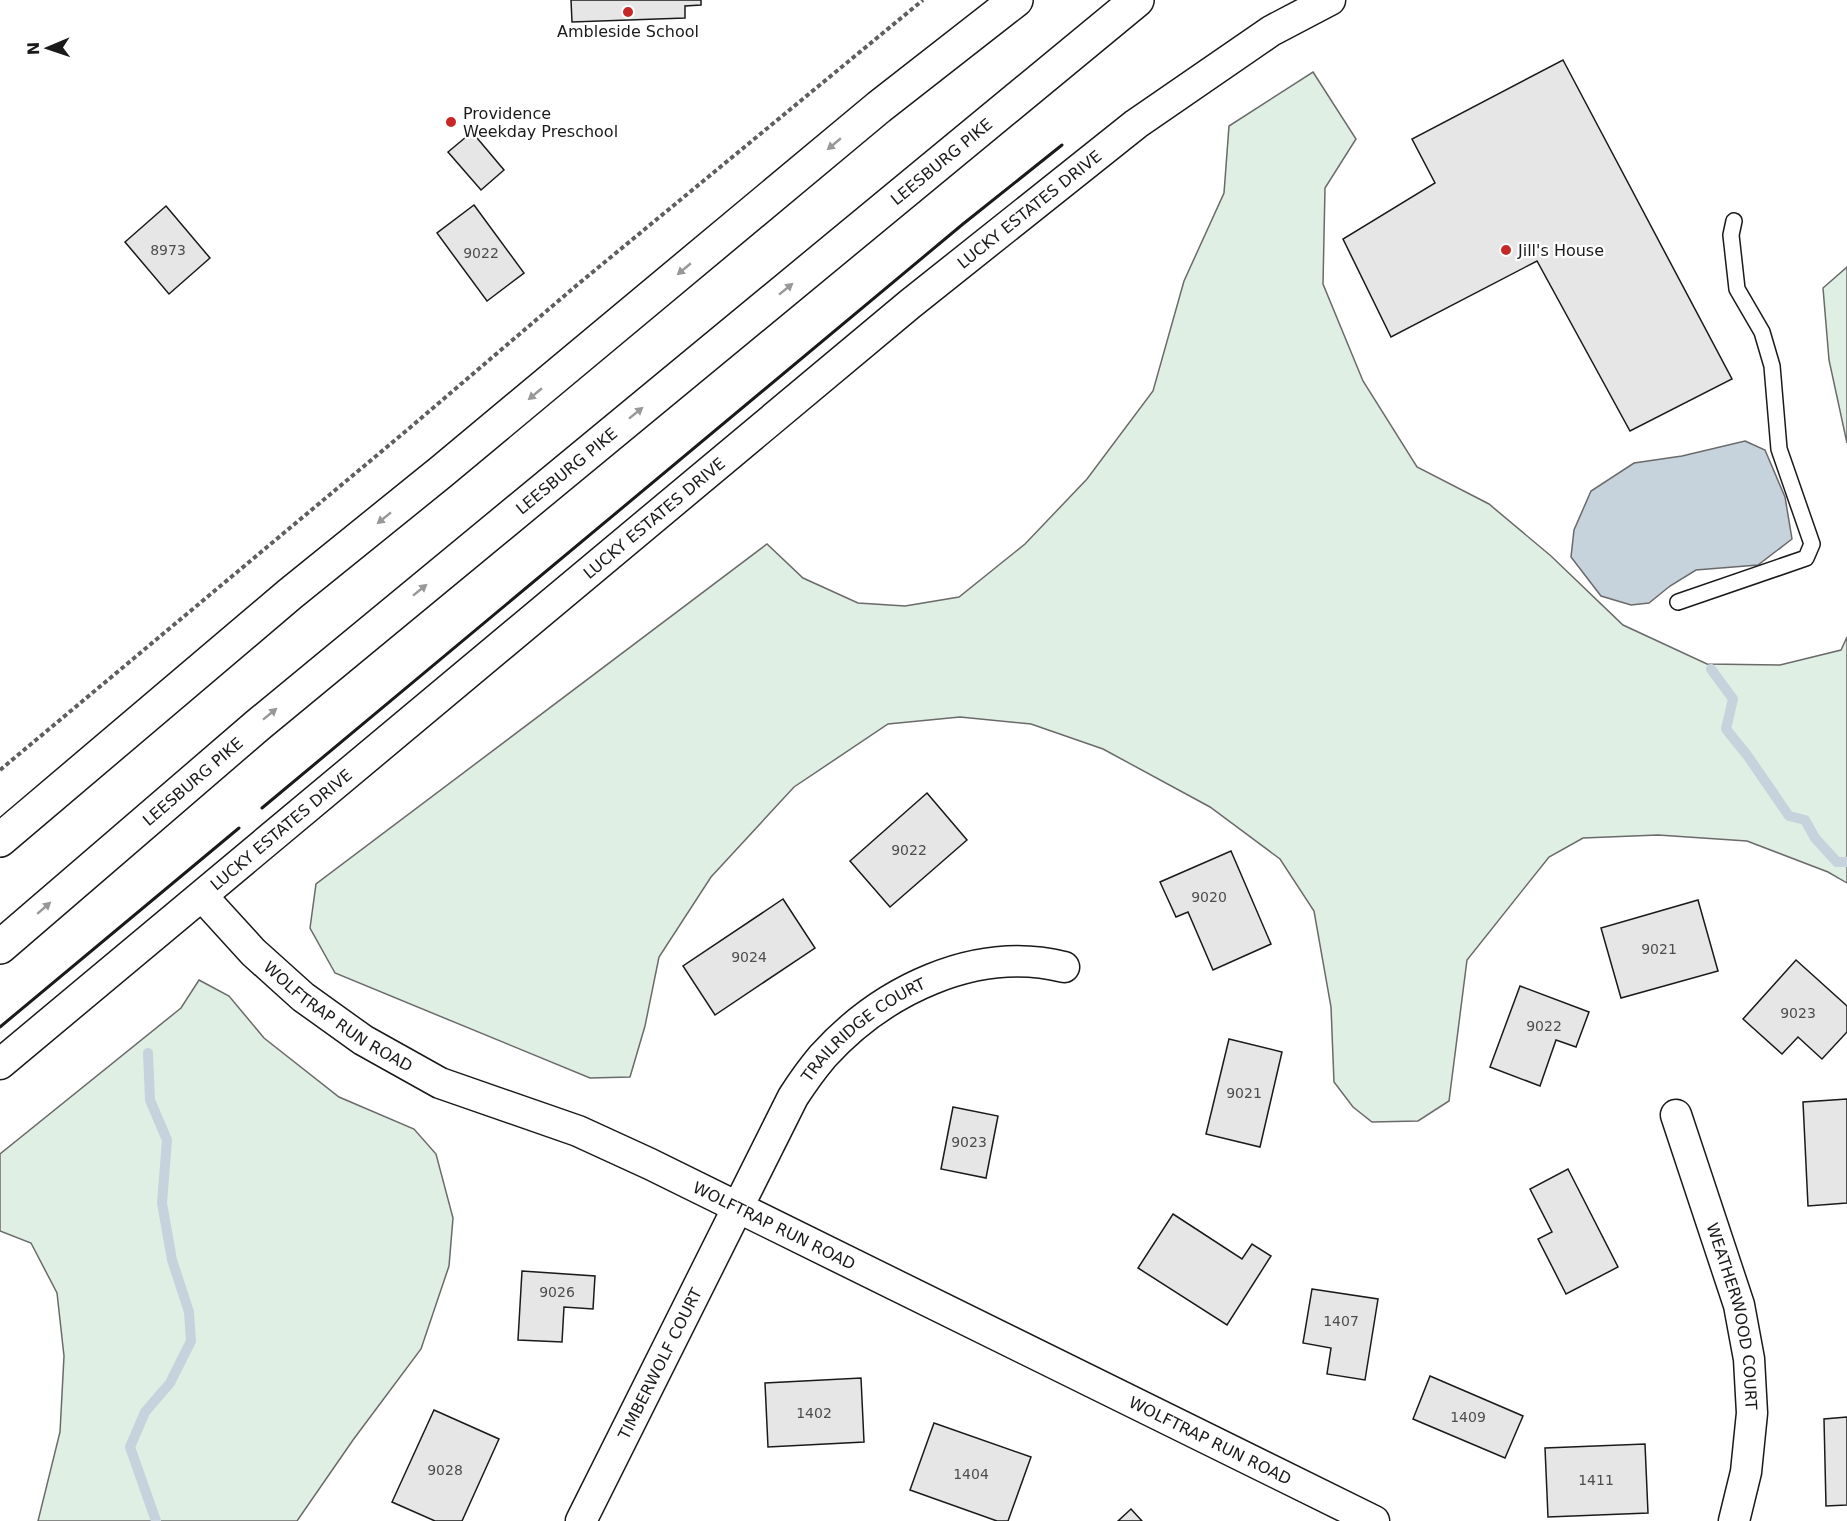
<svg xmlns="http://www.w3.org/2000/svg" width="1847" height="1521" viewBox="0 0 1847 1521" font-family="'DejaVu Sans',sans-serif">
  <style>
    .green { fill: #e0efe3; stroke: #6a6a6a; stroke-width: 1.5 }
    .water { fill: #c6d2dc; stroke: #6a6a6a; stroke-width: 1.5 }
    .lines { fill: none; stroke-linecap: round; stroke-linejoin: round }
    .stream { stroke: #c6d2dc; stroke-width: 10 }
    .building { fill: #e6e6e6; stroke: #1a1a1a; stroke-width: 1.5 }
    .lane-casing { stroke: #1a1a1a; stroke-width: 18 }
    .street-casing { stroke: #1a1a1a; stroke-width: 33 }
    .highway-casing { stroke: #1a1a1a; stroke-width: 36 }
    .path { stroke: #5f5f5f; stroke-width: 4; stroke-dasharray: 4.5 3; stroke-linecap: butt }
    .lane { stroke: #fff; stroke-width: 15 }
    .street { stroke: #fff; stroke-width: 30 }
    .highway { stroke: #fff; stroke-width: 33 }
    .wall { stroke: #1a1a1a; stroke-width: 3 }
    .oneway { fill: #989898 }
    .poi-dot { fill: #c62828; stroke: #fff; stroke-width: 2 }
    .labels { text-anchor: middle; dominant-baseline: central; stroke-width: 4.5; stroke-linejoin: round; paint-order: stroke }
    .number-label { font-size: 14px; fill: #4d4d4d }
    .poi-label { font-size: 16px; fill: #1a1a1a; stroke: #fff; text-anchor: start }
    .street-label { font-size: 16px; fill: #1a1a1a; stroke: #fff }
  </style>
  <rect width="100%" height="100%" fill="#fff"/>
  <g class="green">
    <polygon points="1313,72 1356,139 1325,188 1323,284 1363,381 1417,467 1489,504 1551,556 1623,625 1707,664 1780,665 1841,650 1847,637 1847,883 1828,872 1747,841 1658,835 1583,838 1549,857 1467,960 1449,1101 1418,1121 1372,1122 1353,1107 1334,1082 1331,1007 1314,911 1280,859 1210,807 1103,749 1031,724 960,717 888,724 794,787 711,877 659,957 645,1026 630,1077 590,1078 335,973 310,928 316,884 767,544 803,578 858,603 905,606 959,597 1025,544 1087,479 1153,391 1184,281 1224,193 1229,126"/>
    <polygon points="1847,267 1847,443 1829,360 1823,288"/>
    <polygon points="199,980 229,996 264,1038 339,1097 414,1129 436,1154 453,1218 449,1266 421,1349 353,1440 297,1521 38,1521 60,1432 64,1356 57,1293 31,1243 0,1231 0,1154 181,1008"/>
  </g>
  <polygon class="water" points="1745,441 1765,450 1785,497 1792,539 1758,565 1696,570 1670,586 1649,603 1631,605 1601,596 1571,557 1574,530 1591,491 1634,463 1682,456"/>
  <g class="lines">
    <g class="stream">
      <polyline points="1711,669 1733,699 1726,729 1747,755 1789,816 1805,820 1815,838 1837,862 1847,862"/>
      <polyline points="148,1053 150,1100 167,1140 162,1203 172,1260 189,1312 191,1341 170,1383 145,1412 130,1447 156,1521"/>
    </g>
  </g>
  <g class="building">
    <polygon points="571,0 701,0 701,5 685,6 685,18 572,22"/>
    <polygon points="1563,60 1732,379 1630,431 1537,261 1391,337 1343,239 1435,183 1412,139"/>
    <polygon points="472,132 504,170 481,190 448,152"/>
    <polygon points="474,205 524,273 487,301 437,233"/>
    <polygon points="166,206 210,258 169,294 125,242"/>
    <polygon points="927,793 967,840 890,907 850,861"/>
    <polygon points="1231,851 1271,944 1213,970 1188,912 1176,917 1160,882"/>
    <polygon points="783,899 815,948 715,1015 683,966"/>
    <polygon points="1698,900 1718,971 1621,998 1601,928"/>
    <polygon points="1796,960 1847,1006 1847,1032 1822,1059 1798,1037 1782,1054 1743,1019"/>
    <polygon points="1520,986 1589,1012 1576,1047 1556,1040 1540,1086 1490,1067"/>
    <polygon points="1229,1039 1282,1052 1260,1147 1206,1134"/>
    <polygon points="1847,1099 1847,1203 1808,1206 1803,1102"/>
    <polygon points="953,1107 998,1116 986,1178 941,1169"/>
    <polygon points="1568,1169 1618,1267 1566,1294 1538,1239 1552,1232 1530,1189"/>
    <polygon points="1173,1214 1242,1259 1252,1244 1271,1256 1227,1325 1138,1268"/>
    <polygon points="522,1271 595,1276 593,1309 564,1307 562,1342 518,1340"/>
    <polygon points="1312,1289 1378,1299 1365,1380 1327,1374 1331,1348 1303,1343"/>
    <polygon points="1430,1376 1523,1416 1505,1458 1413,1419"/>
    <polygon points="861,1378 864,1442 768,1447 765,1383"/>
    <polygon points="434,1410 499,1439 462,1521 435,1521 392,1502"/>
    <polygon points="1847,1417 1847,1505 1826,1506 1824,1419"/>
    <polygon points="934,1423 1031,1457 1008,1521 997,1521 910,1490"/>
    <polygon points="1645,1444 1648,1513 1548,1517 1545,1448"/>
    <polygon points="1131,1509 1142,1521 1118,1521"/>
  </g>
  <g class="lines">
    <defs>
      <polyline id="lane" points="1678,602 1806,558 1812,544 1779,449 1772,366 1762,332 1737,289 1731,235 1734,221"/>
      <g id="street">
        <path id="s1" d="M202,896L253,952L303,997L363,1040L440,1083L578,1131L650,1164L1374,1521"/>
        <path id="s2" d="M0,1064L910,304L1136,124L1271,31L1330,0"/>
        <path id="s3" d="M1676,1115L1739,1305L1749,1359L1752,1413L1746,1472L1734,1521"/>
        <path id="s4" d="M581,1521L793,1097C802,1083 812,1069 823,1056C882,991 975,945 1064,967"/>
      </g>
      <g id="highway">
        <polyline points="0,840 290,594 441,472 879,107 1016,0"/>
        <path id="s5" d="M0,947L258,725L1137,0"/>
      </g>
    </defs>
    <use href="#lane" class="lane-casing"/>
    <use href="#street" class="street-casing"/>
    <use href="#highway" class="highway-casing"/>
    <polyline class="path" points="0,770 406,431 577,285 923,0"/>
    <use href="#lane" class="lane"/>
    <use href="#street" class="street"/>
    <use href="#highway" class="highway"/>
    <g class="wall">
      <polyline points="262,808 963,224 1062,145"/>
      <polyline points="0,1027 239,828"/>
    </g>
  </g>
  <defs><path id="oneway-solid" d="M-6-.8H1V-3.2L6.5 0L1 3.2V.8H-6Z" transform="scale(1.5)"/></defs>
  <g class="oneway">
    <use href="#oneway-solid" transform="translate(834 144) rotate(140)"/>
    <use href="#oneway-solid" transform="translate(684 269) rotate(140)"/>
    <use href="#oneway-solid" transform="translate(786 289) rotate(-39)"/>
    <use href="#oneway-solid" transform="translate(535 394) rotate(140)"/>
    <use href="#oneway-solid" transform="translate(636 413) rotate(-39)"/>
    <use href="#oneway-solid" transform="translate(384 518) rotate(141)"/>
    <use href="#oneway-solid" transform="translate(420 590) rotate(-39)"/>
    <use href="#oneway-solid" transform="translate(270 714) rotate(-39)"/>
    <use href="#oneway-solid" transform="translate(44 908) rotate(-41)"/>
  </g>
  <g class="poi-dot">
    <circle cx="628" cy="12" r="6"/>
    <circle cx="451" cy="122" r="6"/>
    <circle cx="1506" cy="250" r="6"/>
  </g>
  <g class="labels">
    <g class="number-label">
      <text x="168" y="250">8973</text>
      <text x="481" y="253">9022</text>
      <text x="909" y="850">9022</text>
      <text x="1209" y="897">9020</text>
      <text x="1659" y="949">9021</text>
      <text x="749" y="957">9024</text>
      <text x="1798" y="1013">9023</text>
      <text x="1544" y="1026">9022</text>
      <text x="1244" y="1093">9021</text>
      <text x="969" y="1142">9023</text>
      <text x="557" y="1292">9026</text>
      <text x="1341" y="1321">1407</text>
      <text x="814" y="1413">1402</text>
      <text x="1468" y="1417">1409</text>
      <text x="445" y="1470">9028</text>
      <text x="971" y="1474">1404</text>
      <text x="1596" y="1480">1411</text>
    </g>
    <g class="poi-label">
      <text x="628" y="31" text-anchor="middle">Ambleside School</text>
      <text x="463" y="113">Providence<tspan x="463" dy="18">Weekday Preschool</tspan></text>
      <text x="1518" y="250">Jill's House</text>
    </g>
    <g class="street-label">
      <text stroke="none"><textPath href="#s5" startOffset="1226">LEESBURG PIKE</textPath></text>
      <text stroke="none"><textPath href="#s2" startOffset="1338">LUCKY ESTATES DRIVE</textPath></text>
      <text stroke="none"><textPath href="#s5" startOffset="740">LEESBURG PIKE</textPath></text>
      <text stroke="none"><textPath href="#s2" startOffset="852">LUCKY ESTATES DRIVE</textPath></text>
      <text stroke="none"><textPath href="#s5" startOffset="254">LEESBURG PIKE</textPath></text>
      <text stroke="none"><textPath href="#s2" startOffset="366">LUCKY ESTATES DRIVE</textPath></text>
      <text stroke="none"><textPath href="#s1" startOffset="183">WOLFTRAP RUN ROAD</textPath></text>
      <text stroke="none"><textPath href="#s4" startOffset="573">TRAILRIDGE COURT</textPath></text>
      <text stroke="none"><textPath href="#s1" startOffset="669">WOLFTRAP RUN ROAD</textPath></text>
      <text stroke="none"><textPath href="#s3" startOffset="210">WEATHERWOOD COURT</textPath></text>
      <text stroke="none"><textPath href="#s4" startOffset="176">TIMBERWOLF COURT</textPath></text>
      <text stroke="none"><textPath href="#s1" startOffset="1155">WOLFTRAP RUN ROAD</textPath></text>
    </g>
  </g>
  <g transform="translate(48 48) rotate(268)" stroke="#ffffff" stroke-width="4.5" paint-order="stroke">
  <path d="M0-4.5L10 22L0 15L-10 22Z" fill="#1a1a1a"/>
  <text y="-9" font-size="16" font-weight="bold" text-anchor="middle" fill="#1a1a1a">N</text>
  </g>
</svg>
